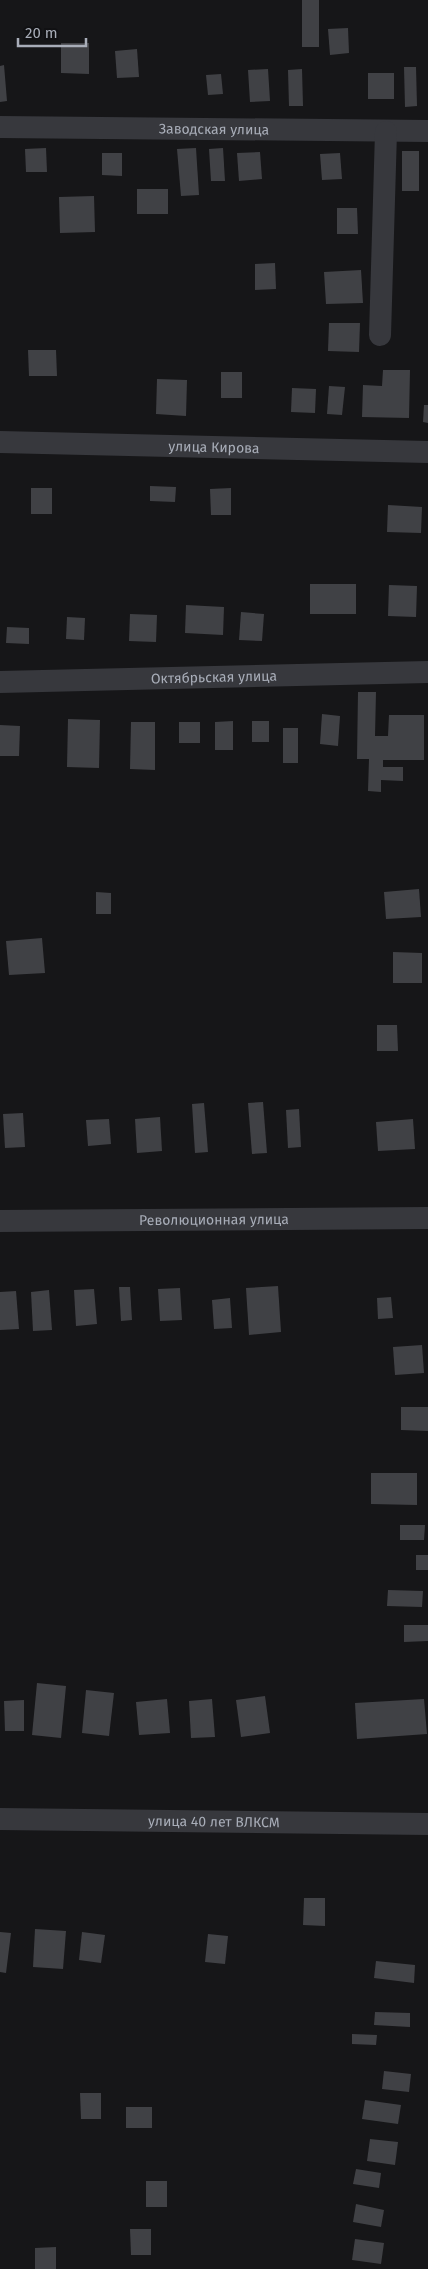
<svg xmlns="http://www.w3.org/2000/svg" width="428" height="2269" viewBox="0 0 428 2269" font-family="'Fira Sans',sans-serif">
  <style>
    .building { fill: #404145 }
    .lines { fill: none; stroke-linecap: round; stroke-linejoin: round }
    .minor { stroke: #37383d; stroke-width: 22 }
    .labels { text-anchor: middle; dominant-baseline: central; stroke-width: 4.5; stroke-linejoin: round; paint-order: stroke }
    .street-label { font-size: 14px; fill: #a8adb8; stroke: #111113 }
  </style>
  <rect width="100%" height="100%" fill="#161618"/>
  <g class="building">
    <rect x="302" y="0" width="17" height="47"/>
    <polygon points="348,28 349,53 330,55 328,29"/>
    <polygon points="61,43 89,43 89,74 61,73"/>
    <polygon points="137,49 139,77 117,78 115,51"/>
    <polygon points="4,65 7,101 0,102 0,66"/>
    <polygon points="404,67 416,67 417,106 405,107"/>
    <polygon points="268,69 270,101 250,102 248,70"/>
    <polygon points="302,69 303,106 289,106 288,70"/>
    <rect x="368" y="73" width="26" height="26"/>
    <polygon points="221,74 223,94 208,95 206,75"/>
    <polygon points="46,148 47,172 26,172 25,149"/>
    <polygon points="196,148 199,195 181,196 177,149"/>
    <polygon points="223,148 225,181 211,181 209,149"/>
    <rect x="402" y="151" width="17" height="40"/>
    <polygon points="260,152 262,179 239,181 237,153"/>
    <polygon points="102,153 122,153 122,176 102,175"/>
    <polygon points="340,153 342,179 322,180 320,154"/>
    <rect x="137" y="189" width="31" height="25"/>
    <polygon points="94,196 95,232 60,233 59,197"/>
    <polygon points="337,208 357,208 358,234 337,234"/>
    <polygon points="275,263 276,289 255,290 255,264"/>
    <polygon points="361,270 363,303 326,304 324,272"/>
    <polygon points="329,323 360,323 359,352 328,351"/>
    <polygon points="28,350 56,350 57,376 29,376"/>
    <polygon points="383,370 410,370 409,418 362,417 363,385 382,386"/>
    <rect x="221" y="372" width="21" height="26"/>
    <polygon points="157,379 187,380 186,416 156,414"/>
    <polygon points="329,386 345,387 342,415 327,414"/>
    <polygon points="292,388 316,389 315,413 291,412"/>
    <polygon points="424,405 428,405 428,423 423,422"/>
    <polygon points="150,486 176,487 175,502 150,501"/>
    <rect x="31" y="488" width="21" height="26"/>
    <polygon points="231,488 231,515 211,515 210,489"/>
    <polygon points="388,505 422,507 421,533 387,532"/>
    <rect x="310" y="584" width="46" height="30"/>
    <polygon points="389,585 417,586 416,617 388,616"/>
    <polygon points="186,605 224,607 223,635 185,633"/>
    <polygon points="241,612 264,614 262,641 239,640"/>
    <polygon points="130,614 157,615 156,642 129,641"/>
    <polygon points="67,617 85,618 84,640 66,639"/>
    <polygon points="7,627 29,628 29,644 6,643"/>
    <polygon points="358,692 376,692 375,736 388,736 389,715 424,715 424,760 383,760 383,767 403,767 403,781 381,780 381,792 368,791 369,759 357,759"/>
    <polygon points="322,714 340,716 338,746 320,744"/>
    <polygon points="68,719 100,720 99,768 67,767"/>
    <polygon points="233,721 233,750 215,750 215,722"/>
    <rect x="252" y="721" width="17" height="21"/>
    <polygon points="131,722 155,722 155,770 130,769"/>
    <rect x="179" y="722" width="21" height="21"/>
    <polygon points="0,725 20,726 19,756 0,756"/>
    <rect x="283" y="728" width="15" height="35"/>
    <polygon points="419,889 421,917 386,919 384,892"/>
    <polygon points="96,892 111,893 111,914 96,914"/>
    <polygon points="42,938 45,973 9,975 6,941"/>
    <polygon points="393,952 422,953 422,983 393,983"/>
    <polygon points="377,1025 397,1025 398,1051 377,1051"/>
    <polygon points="263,1102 267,1153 252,1154 248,1103"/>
    <polygon points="204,1103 208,1152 195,1153 192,1104"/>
    <polygon points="299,1109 301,1147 288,1148 286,1110"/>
    <polygon points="23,1113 25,1147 5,1148 3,1114"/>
    <polygon points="160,1117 162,1151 137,1153 135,1119"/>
    <polygon points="109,1119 111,1144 88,1146 86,1120"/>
    <polygon points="413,1119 415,1149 378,1151 376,1122"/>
    <polygon points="278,1286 281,1332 249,1335 246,1288"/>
    <polygon points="119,1287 130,1287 132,1320 121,1321"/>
    <polygon points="180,1288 182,1320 160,1321 158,1289"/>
    <polygon points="94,1289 97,1324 76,1326 74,1290"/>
    <polygon points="49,1290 52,1330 33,1331 31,1292"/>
    <polygon points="16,1291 19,1329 0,1330 0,1292"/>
    <polygon points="391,1297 393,1318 378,1319 377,1298"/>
    <polygon points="230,1298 232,1328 214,1329 212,1300"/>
    <polygon points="422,1345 424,1373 395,1375 393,1347"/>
    <polygon points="401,1407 428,1407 428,1431 401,1430"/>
    <polygon points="371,1473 417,1473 417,1505 371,1504"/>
    <polygon points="400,1525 425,1525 424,1540 400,1540"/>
    <rect x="416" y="1555" width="12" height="15"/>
    <polygon points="388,1590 423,1591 422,1607 387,1606"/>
    <polygon points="404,1625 428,1625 428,1641 404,1642"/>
    <polygon points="37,1683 66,1686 61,1738 32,1735"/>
    <polygon points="86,1690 114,1693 109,1736 82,1733"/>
    <polygon points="265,1696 270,1733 241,1737 236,1700"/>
    <polygon points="167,1699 170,1733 139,1735 136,1702"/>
    <polygon points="212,1699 215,1737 191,1738 189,1701"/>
    <polygon points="424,1699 427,1734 357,1739 355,1703"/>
    <polygon points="24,1700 24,1731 5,1731 4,1701"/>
    <polygon points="304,1898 325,1898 325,1926 303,1925"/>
    <polygon points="35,1929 66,1931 63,1969 33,1967"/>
    <polygon points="0,1932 11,1933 6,1973 0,1972"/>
    <polygon points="82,1932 105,1935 101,1963 79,1960"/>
    <polygon points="208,1934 228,1936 225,1964 205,1962"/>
    <polygon points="376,1961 415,1965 414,1983 374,1978"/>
    <polygon points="375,2012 410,2013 410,2027 374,2025"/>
    <polygon points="352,2034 377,2035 376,2045 352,2044"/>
    <polygon points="384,2071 411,2074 409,2092 382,2089"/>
    <polygon points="80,2093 101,2093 101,2119 81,2119"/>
    <polygon points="365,2100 401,2105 398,2124 362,2119"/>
    <rect x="126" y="2107" width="26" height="21"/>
    <polygon points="370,2139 398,2142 395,2165 367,2161"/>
    <polygon points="356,2169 381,2173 379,2188 353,2184"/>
    <rect x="146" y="2181" width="21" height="26"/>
    <polygon points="356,2204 384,2210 381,2227 353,2222"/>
    <polygon points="130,2229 151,2229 151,2255 131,2255"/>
    <polygon points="355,2239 384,2243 381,2264 352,2260"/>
    <polygon points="56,2247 56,2269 35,2269 35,2248"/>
  </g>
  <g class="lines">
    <g class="minor">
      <path id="s1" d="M0,127L428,131"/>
      <polyline points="380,335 386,132"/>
      <path id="s2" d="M0,442L428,452"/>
      <path id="s3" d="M0,682L428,672"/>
      <path id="s4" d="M0,1221L428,1218"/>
      <path id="s5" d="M0,1819L428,1824"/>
    </g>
  </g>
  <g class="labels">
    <g class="street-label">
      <text stroke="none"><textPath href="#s1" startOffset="214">Заводская улица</textPath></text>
      <text stroke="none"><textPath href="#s2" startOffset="214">улица Кирова</textPath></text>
      <text stroke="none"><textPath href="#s3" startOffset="214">Октябрьская улица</textPath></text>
      <text stroke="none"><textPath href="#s4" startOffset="214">Революционная улица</textPath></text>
      <text stroke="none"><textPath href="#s5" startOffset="214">улица 40 лет ВЛКСМ</textPath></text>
    </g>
  </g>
  <path d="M18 38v8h68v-8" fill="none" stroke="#a8adb8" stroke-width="2.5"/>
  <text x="25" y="38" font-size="15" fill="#a8adb8" stroke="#111113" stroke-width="4" paint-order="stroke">20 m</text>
</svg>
